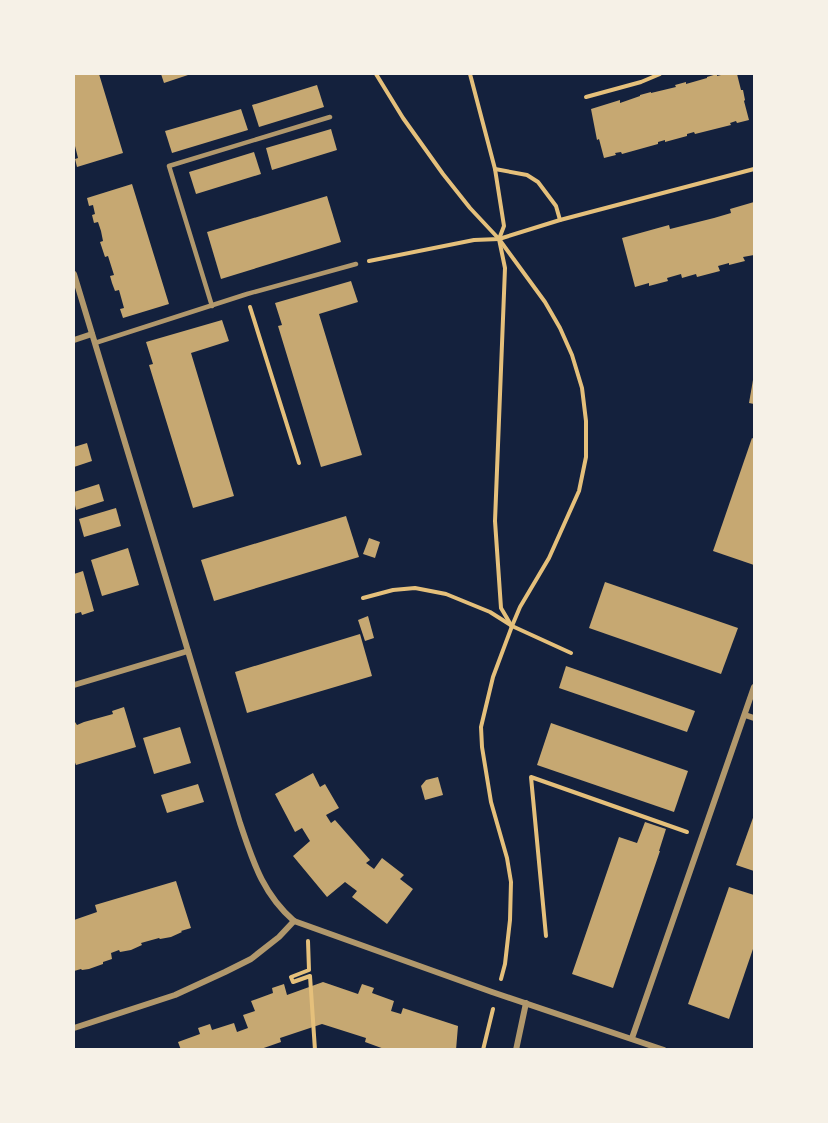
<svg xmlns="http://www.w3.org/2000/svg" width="828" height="1123" viewBox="0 0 828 1123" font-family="'DM Sans',sans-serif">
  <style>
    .building { fill: #c6a872 }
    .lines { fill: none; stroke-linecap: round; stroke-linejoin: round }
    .path { stroke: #e5c07b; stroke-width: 4 }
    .service { stroke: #b1986c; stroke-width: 4.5 }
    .minor { stroke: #b1986c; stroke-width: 6 }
  </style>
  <rect width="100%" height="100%" fill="#14213d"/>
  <g class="building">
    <polygon points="74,74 99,74 123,153 77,167 75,159 78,158 74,142"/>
    <polygon points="161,74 191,74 164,83"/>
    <polygon points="717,74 717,76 725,74 737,74 741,90 743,90 745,100 744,101 749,120 737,123 736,121 730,123 731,125 695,134 694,132 687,134 687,136 665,142 665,140 658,142 658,144 622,154 621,152 615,153 616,155 604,158 599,139 597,140 591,109 620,100 620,103 640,96 640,95 651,92 651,93 676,87 675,85 686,82 686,84 707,78 707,77"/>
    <polygon points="317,85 324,107 259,127 252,105"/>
    <polygon points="241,109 248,130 172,153 165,131"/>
    <polygon points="331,129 337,150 272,170 266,148"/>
    <polygon points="254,152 261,174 196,194 189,172"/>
    <polygon points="132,184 169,304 123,318 120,309 124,308 119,290 115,291 112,283 110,276 114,275 108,256 105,257 100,242 103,241 101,231 98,222 94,223 92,215 95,214 93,205 89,206 87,198"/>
    <polygon points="327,196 341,242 221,279 207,232"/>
    <polygon points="754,202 754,255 743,257 745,261 729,265 729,263 718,266 720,271 697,277 696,274 682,278 681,274 667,278 668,281 649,286 649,283 635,287 622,238 669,225 670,229 714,218 731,213 730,209"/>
    <polygon points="351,281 358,302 319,314 362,455 321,467 278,326 282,325 275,303"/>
    <polygon points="222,320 229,341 191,353 234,496 193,508 149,365 153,364 146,342"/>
    <polygon points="753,380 754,380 754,404 749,403"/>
    <polygon points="752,438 754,439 754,565 713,551"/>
    <polygon points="87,443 92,461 74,467 74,447"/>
    <polygon points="99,484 104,501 76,510 74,500 74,492"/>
    <polygon points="116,508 121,526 84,537 79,519"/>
    <polygon points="346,516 359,557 214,601 201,560"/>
    <polygon points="369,538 380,542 375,558 363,554"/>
    <polygon points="128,548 139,585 102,596 91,560"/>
    <polygon points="83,571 94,611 82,615 81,612 74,614 74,574"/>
    <polygon points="605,582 738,628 721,674 589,628"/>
    <polygon points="368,616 374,638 365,641 358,620"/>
    <polygon points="360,634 372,676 247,713 235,672"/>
    <polygon points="566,666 695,711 687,732 559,688"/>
    <polygon points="124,707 136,747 76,765 74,760 74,722 75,722 77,725 84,722 113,714 112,711"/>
    <polygon points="551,723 688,771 674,812 537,765"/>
    <polygon points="180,727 191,763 154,774 143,738"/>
    <polygon points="313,773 320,787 325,784 339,808 326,815 331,823 335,820 370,860 366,863 374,869 382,858 404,875 400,879 413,889 387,924 352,897 357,891 345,882 327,897 293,856 310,841 302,828 295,832 275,794"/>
    <polygon points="438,777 443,795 425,800 421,786 426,780"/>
    <polygon points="198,784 204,802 167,813 161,795"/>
    <polygon points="754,815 754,871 736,865"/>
    <polygon points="645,822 666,829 659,851 660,851 613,988 572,974 619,837 637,843"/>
    <polygon points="176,881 191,928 181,931 182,932 171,937 160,939 159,938 141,943 142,945 131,950 120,952 119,950 111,953 112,959 103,962 103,964 89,969 82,970 81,969 74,971 74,920 97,912 95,905"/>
    <polygon points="729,887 754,895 754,946 729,1019 688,1004"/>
    <polygon points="323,982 358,994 362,984 374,988 372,993 394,1001 391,1011 401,1014 403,1008 458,1026 456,1050 387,1050 365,1042 366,1038 322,1024 280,1038 281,1042 258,1050 181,1050 178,1042 200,1034 198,1028 210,1024 212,1030 234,1023 237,1032 248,1028 243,1015 255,1011 251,1001 273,993 272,988 284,984 287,995"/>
  </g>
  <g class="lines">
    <g class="path">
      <polyline points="376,74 403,118 443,174 470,208 499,239 545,302 560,328 572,355 582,388 586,421 586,457 579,491 549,558 520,607 512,626 493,677 481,727 482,747 491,802 507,858 511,882 510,920 505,964 501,979"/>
      <polyline points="470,74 495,169 504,226 499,239 505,268 495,521 501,608 511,625"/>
      <polyline points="586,97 641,82 660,74"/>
      <polyline points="495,169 527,175 538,182 556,206 560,220"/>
      <polyline points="369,261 474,240 499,239 560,220 754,169"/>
      <polyline points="250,307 299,463"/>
      <polyline points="363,598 393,590 415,588 446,594 490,612 512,626 571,653"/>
      <polyline points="546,936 531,777 687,832"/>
      <polyline points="308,941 309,970 291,977 293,982 310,976 315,1050"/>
      <polyline points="483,1050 493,1009"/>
    </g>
    <g class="service">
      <polyline points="212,306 169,166 330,117"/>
      <polyline points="95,343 247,294 356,264"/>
    </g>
    <g class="minor">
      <path d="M74,274L240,823C253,861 262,893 294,921L492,992L664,1050"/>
      <polyline points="74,340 92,334"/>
      <polyline points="74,685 188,651"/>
      <polyline points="745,715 754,718"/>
      <polyline points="74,1028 175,995 225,972 251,959 279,937 294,921"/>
      <polyline points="632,1038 754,687"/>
      <polyline points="516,1050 526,1003"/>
    </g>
  </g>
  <rect width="828" height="1123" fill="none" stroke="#f6f1e7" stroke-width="150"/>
</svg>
